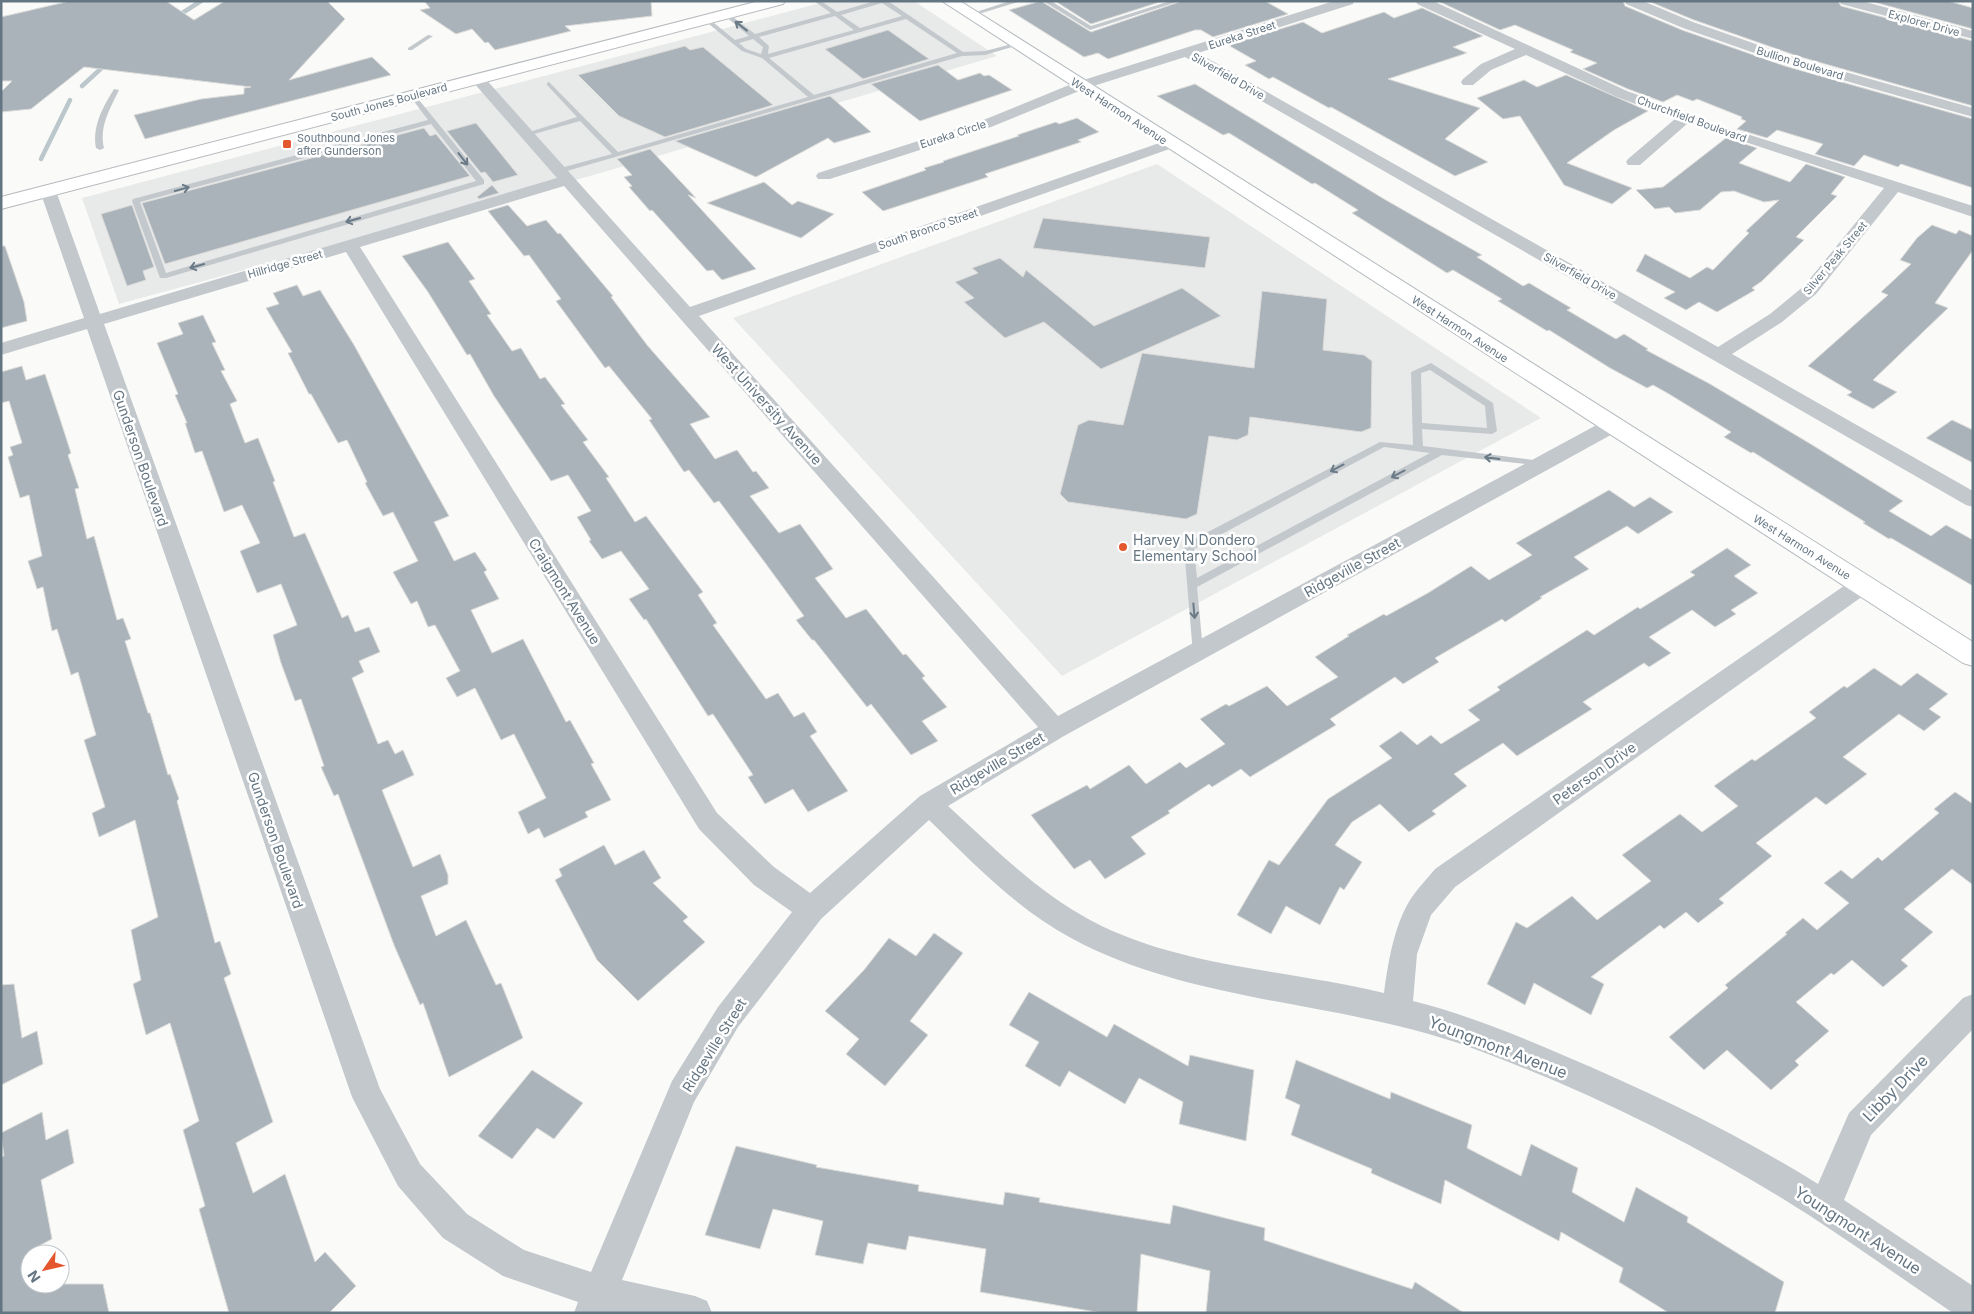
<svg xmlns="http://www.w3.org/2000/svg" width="1974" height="1314" viewBox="0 0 1974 1314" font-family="Inter,sans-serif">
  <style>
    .built { fill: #e8e9e9 }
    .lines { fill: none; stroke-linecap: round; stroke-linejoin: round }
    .stream { stroke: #bbc7cb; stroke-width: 4.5 }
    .building { fill: #aab3b9; stroke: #dcdcda }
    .secondary-casing { stroke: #b3babf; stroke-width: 2 }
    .primary-casing { stroke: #b5babe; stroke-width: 2 }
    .lane { fill: #c3c8cc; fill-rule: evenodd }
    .street { fill: #c3c8cc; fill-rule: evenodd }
    .secondary { fill: #fff; fill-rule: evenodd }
    .primary { fill: #fff; fill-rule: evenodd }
    .oneway { stroke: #6a7a87 }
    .poi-dot { fill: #e4572e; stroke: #fff; stroke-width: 2 }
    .labels { text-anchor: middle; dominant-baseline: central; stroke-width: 5; stroke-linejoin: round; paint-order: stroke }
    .far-street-label { font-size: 11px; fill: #657683; stroke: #fff }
    .far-poi-label { font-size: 11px; fill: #657683; stroke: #fff; text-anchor: start }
    .street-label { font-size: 14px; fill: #657683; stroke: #fff }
    .poi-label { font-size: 14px; fill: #657683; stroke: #fff; text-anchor: start }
    .near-street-label { font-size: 16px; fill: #657683; stroke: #fff }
  </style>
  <rect width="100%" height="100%" fill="#fafaf8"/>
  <g class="built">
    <polygon points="828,1 914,1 997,56 590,176 119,304 82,198"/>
    <polygon points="1157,164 1541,418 1062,676 733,318"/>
  </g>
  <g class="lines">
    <g class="stream">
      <polyline points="176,17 201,1"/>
      <polyline points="82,86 106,64"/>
      <polyline points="41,159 70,100"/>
    </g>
  </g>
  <g class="building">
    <polygon points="70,1 166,1 194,20 225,1 327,1 345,19 289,80 372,57 391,75 145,139 134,115 201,99 244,94 244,88 251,87 84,67 31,109 1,112 1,92 12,81 1,81 1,17"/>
    <polygon points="424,1 651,1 652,16 565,26 571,31 495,50 488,42 485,43 472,29 456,34 420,10 430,8"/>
    <polygon points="1041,1 1091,32 1182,1 1265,1 1288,14 1213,37 1201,30 1195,30 1108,59 1098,53 1084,57 1009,10"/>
    <polygon points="1055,1 1163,1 1091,24"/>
    <polygon points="1444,1 1623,1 1625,6 1682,30 1785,66 1973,119 1973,188 1901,164 1898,167 1864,155 1854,166 1815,154 1823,144 1777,130 1767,138 1737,129 1746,121 1741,119 1742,117 1697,99 1693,101 1677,95 1663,102 1628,89 1583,69 1597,63 1570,52 1573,50 1515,25 1500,30 1440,2"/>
    <polygon points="1648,1 1838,1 1841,6 1973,41 1973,106 1797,56 1694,20"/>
    <polygon points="1870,1 1948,1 1973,8 1973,29"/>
    <polygon points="1422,8 1483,36 1453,47 1467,53 1388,79 1480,108 1445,139 1488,162 1455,176 1331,107 1329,108 1273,77 1269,79 1245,65 1256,61 1228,45 1303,22 1322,33 1384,12 1394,18"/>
    <polygon points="888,30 929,59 863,79 825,49"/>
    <polygon points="685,46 690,50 703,47 773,105 665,137 619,116 578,75"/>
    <polygon points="938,65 958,80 980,73 984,76 989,75 1012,90 920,121 871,84"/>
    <polygon points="1566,75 1648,111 1614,130 1567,163 1632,188 1612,204 1564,185 1520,116 1503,119 1477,98 1524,80 1537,87"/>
    <polygon points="1195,84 1384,199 1482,255 1477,257 1523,286 1529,283 1571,308 1567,310 1616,339 1624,334 1648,349 1646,350 1710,384 1809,443 1903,501 1889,511 1931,536 1946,525 1973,540 1973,586 1891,538 1889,539 1863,523 1865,522 1753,452 1751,453 1724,437 1731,432 1669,394 1653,385 1647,388 1610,368 1549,330 1547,331 1498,301 1502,299 1453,270 1447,273 1352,213 1358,210 1315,183 1312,184 1229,133 1223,135 1157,96"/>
    <polygon points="830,96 871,132 834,143 828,138 756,177 675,141"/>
    <polygon points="1077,118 1099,132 1078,140 1081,142 985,174 988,177 883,211 862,192 926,170 924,168 944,162 943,161 1019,136 1017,135 1056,122 1059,124"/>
    <polygon points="476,123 518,175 493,182 485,172 481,173 447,131"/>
    <polygon points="424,128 430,136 436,134 470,176 165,264 142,203"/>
    <polygon points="1726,138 1757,148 1739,163 1790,182 1806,164 1845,177 1831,194 1837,196 1796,237 1804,240 1762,281 1752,288 1755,290 1717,312 1699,302 1686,310 1664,298 1675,292 1636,271 1645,254 1690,278 1707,267 1713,270 1749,233 1746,231 1779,200 1764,202 1734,191 1721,192 1700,210 1675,213 1669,207 1655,209 1636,190 1663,187"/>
    <polygon points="650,149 696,198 688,195 756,269 722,280 713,270 707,271 652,210 650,211 629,187 632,186 624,177 632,175 617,159"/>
    <polygon points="764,182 792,205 798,201 834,214 801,238 707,203"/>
    <polygon points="492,185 499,193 479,199 477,197"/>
    <polygon points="132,205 154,267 143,271 146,280 127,286 101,214"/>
    <polygon points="508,205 527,226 546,220 558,234 560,233 613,296 611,297 647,345 710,417 690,424 715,459 737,450 753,472 756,471 769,488 750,496 779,533 800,524 833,569 815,578 846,618 866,609 903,655 906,654 925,676 922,678 947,707 922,721 938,741 911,755 871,704 867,707 814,640 812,640 796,620 804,616 766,564 719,501 714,503 689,470 684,472 649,420 652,419 609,366 605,368 556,301 561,299 529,255 524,256 488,211"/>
    <polygon points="1043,218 1210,237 1205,268 1033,248"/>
    <polygon points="1932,225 1956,234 1959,230 1973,236 1973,250 1935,303 1948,308 1873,380 1897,392 1873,409 1847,395 1852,392 1808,366 1888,295 1881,292 1911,264 1900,260 1917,238"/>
    <polygon points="448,242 475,279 469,281 491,314 487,315 512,351 521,348 540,379 545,377 565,404 561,405 588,440 583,442 609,477 606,478 635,522 646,516 703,592 698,595 717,623 713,625 766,699 778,693 794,717 804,712 817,732 810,736 848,791 808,812 793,789 765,804 748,777 753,775 713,714 708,716 646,619 644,620 629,599 649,589 621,551 602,559 589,541 591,540 577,517 591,511 568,475 551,481 494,396 470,354 467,355 428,292 402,256"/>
    <polygon points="1,246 5,246 24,302 27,321 1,328"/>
    <polygon points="1000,258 1023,277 1026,270 1094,326 1182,288 1221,316 1101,369 1044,322 1005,338 964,302 974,298 955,282 978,273 972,268"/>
    <polygon points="297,285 303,296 320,290 354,345 449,516 434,522 454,561 475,552 487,570 484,572 499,599 471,610 492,653 523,639 566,722 570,720 594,763 591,764 611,800 585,812 588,817 544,838 539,828 528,834 518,812 546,798 514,734 501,740 475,688 457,697 446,678 460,671 435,625 428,627 417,601 411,604 393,572 418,561 393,512 383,516 365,483 367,482 347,440 338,443 311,394 309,394 288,353 292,352 266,308 279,304 273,293"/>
    <polygon points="1262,291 1327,299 1323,350 1364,355 1372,361 1371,428 1361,432 1250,417 1248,435 1237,440 1209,436 1197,514 1186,519 1068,502 1060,494 1078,425 1089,420 1123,425 1142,353 1254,368"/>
    <polygon points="203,315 216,342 212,343 225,370 221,371 237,401 230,404 245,443 258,438 275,481 273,482 294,537 305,533 342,618 348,615 355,632 369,627 380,652 359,661 364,672 352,678 378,744 388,740 395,754 403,750 414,775 382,790 413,867 440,854 448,875 448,884 421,896 436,936 466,920 496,985 501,983 523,1038 449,1077 423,1003 420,1005 394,945 338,794 334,796 321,767 324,766 301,699 295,701 281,663 273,635 297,625 281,584 257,593 240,551 260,543 242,505 224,512 202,451 195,453 185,423 187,423 175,395 178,394 157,343 183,334 178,323"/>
    <polygon points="22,366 26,380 45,374 60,419 71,453 68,455 79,488 75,489 87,539 94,536 117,620 123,618 131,639 125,641 148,713 150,713 168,775 170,774 179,799 177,801 215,943 220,941 231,974 224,978 273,1122 236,1143 253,1193 285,1174 315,1262 325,1252 356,1286 329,1313 229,1313 199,1209 205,1206 183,1130 199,1121 170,1023 146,1035 133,984 141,980 131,930 158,917 135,820 99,837 92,813 105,807 84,740 96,735 78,672 71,675 57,629 52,631 43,587 37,589 28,561 42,556 29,495 20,498 8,457 13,455 10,447 22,443 9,401 1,403 1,372"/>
    <polygon points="1952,420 1973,430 1973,463 1926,438"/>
    <polygon points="1609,490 1634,507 1650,497 1673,512 1638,534 1627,526 1574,557 1589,569 1540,597 1542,598 1505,622 1502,619 1435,658 1439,662 1403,684 1395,677 1330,719 1336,725 1250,777 1241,769 1212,787 1209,784 1168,811 1170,813 1131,837 1146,854 1105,879 1090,860 1074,869 1031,815 1087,785 1090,789 1129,765 1146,784 1180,762 1186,768 1225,744 1200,719 1226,704 1229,706 1267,686 1287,706 1338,677 1315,657 1349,636 1347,635 1384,614 1386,616 1428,593 1471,566 1489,580 1532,555 1516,543"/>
    <polygon points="1727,548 1751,565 1734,576 1758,593 1731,610 1736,614 1715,627 1692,610 1649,637 1671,653 1649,667 1644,663 1583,702 1592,709 1517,756 1503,743 1454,774 1467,786 1432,811 1436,814 1409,832 1380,804 1352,822 1335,845 1362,862 1344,890 1340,887 1320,925 1286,906 1271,934 1237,915 1269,860 1279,865 1328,799 1392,758 1379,746 1401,731 1417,745 1431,735 1441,744 1480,720 1468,710 1500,690 1497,687 1587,630 1594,635 1638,607 1640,609 1695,575 1690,572"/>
    <polygon points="1874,668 1901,686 1917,673 1948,694 1929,709 1941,717 1924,731 1899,714 1843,757 1867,774 1826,805 1816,797 1756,843 1772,856 1719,899 1724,903 1698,923 1686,912 1664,929 1660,925 1591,977 1604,984 1591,1015 1534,983 1525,1005 1487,984 1516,922 1527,928 1572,896 1597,920 1651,881 1622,855 1680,814 1702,832 1738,806 1714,786 1752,759 1755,761 1816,718 1809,712 1844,686 1847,688"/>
    <polygon points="1955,792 1973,804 1973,885 1952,869 1904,909 1933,932 1901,960 1908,966 1883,987 1852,960 1834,975 1831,973 1796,1002 1829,1031 1795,1061 1799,1065 1771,1090 1727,1050 1704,1070 1669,1037 1728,988 1725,985 1787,934 1785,933 1803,918 1817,930 1849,903 1824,883 1841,870 1852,879 1878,857 1882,861 1939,813 1934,809"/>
    <polygon points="604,845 615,865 644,850 661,878 653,883 688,917 683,921 705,942 638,1001 597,960 555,880 562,876 559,869"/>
    <polygon points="934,933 963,953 910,1021 928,1035 885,1086 846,1054 859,1039 825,1011 864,970 889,938 916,956"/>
    <polygon points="14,984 22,1038 37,1031 43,1064 1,1085 1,985"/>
    <polygon points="1029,992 1107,1037 1114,1024 1188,1066 1190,1055 1254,1070 1246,1141 1179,1124 1183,1102 1139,1078 1125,1104 1069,1071 1060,1087 1025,1066 1039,1042 1009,1025"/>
    <polygon points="1296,1060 1390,1099 1391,1092 1472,1125 1467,1148 1521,1176 1531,1144 1578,1168 1572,1192 1624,1222 1636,1187 1688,1217 1687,1222 1784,1282 1775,1313 1669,1313 1619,1282 1623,1268 1561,1232 1559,1241 1445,1180 1441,1204 1371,1173 1372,1169 1291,1135 1300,1105 1285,1098"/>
    <polygon points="532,1070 583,1103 554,1139 537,1128 512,1159 478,1136"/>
    <polygon points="42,1112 46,1140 68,1129 74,1163 41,1180 52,1239 35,1248 36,1254 30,1254 30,1284 103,1284 109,1313 1,1313 1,1157 4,1156 1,1133"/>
    <polygon points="736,1146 817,1165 816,1167 919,1185 918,1191 1003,1205 1005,1192 1040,1198 1039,1202 1170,1224 1173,1205 1265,1228 1264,1240 1412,1289 1415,1282 1464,1313 1206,1313 1210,1271 1141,1254 1137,1313 1102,1313 980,1292 986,1249 909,1236 906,1250 868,1243 863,1264 815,1255 823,1221 773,1209 760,1249 705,1235"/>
  </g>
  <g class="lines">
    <defs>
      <polygon id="secondary" points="942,1 960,1 1973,642 1973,666 1963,663"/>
      <polygon id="primary" points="759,1 785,1 783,4 1,209 1,197"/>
    </defs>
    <use href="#secondary" class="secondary-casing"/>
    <use href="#primary" class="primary-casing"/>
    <g class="lane">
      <path d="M814,1H821L837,12L875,1H888L963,52L985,51L1016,43L1019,45L985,55L962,56L560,173H557V169L612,154L580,121L527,136L523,134L577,117L547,85V83L549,82L618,152L808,97L762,58L742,51L704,20L709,19L735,40L749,36L725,16V14H729L755,34L831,13ZM882,3L902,16L860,28L841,15ZM835,16L854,30L768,54L769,46L759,37ZM906,19L957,53L814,95L769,58ZM753,39L763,47L761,54L746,49L739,43Z"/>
      <polygon points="1010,1 1021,1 972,16 967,15"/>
      <polygon points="1043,1 1051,1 1091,26 1170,1 1180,1 1090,30"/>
      <polygon points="428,35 433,36 412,50 408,50 408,48"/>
      <path d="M114,89L119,90C110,109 99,126 104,148L100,150L96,148C92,126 103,107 114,89Z"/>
      <path d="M413,94L415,95L484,180V184L166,278H160L132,201L133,199L428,120L410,96ZM431,124L476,181L166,273L140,202Z"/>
      <path d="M1431,363L1493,403L1497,431L1492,434L1422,429L1423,446L1541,461L1544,462L1546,464L1544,466L1442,455L1197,587L1203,651L1201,654H1193L1184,547L1185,544L1380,442L1413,445L1411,372ZM1430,370L1485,406L1487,428L1422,423L1421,373ZM1384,447L1430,453L1197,578L1194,549Z"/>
    </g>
    <g class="street">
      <polygon points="1334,1 1354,1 1353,4 1198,53 1718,347 1770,314 1804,286 1884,188 1688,123 1640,165 1628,165 1626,162 1628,159 1675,119 1617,97 1526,55 1491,70 1473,85 1463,85 1461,82 1463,79 1481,64 1515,49 1417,4 1416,1 1433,1 1627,91 1725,127 1973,206 1973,217 1898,192 1816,294 1782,322 1732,354 1973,491 1973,507 1966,505 1185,57 1084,89 991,127 830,179 818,179 816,176 818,173 981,121 1074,83"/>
      <polygon points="1625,1 1643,1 1693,22 1796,58 1973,108 1973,117 1786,64 1683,28 1626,4"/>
      <polygon points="1840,1 1862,1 1973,31 1973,39 1841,4"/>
      <path d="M478,75L483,76L690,307L1165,141H1175L1178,144L1175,147L699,316L1058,716L1604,421L1611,420L1618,421L1621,426L1618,431L1064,736L948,806C993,847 1036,891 1090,920C1180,968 1287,969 1384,993C1388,963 1394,926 1410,900C1417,889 1427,879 1435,869L1854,579L1862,577L1870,579L1873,585L1870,591L1455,887L1431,915L1417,954L1413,1001C1465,1014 1516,1035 1565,1056C1652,1093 1738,1134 1818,1184L1849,1113L1963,998L1973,994V1029L1871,1135L1844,1200L1973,1286V1313H1953C1895,1274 1839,1233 1780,1197C1683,1138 1578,1087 1472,1048C1342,1000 1195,1005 1071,938C1017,909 973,863 929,820L821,919L738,1027L694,1102L622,1280L695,1296L707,1301L712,1313H574L578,1302L503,1276L443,1238L398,1186L352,1097L87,329L1,355V343L84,318L40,191L42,188H54L56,191L100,314L557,178L473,82L471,79L473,76ZM564,186L1038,727L920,796L810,893L774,867L717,813L360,247ZM346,252L699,829L754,885L792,912L718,1007L672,1081L591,1272L524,1250L467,1214L420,1164L380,1089L104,324Z"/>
    </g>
    <use href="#secondary" class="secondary"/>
    <use href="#primary" class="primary"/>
  </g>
  <defs><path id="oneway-shaft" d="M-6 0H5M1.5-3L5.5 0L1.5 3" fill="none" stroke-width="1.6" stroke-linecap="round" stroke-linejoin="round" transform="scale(1.25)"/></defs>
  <g class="oneway">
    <use href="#oneway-shaft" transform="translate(741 26) rotate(-142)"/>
    <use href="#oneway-shaft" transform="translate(463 159) rotate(52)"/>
    <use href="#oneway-shaft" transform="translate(182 189) rotate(-15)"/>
    <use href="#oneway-shaft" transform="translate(353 220) rotate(164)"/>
    <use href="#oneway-shaft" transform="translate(197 266) rotate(164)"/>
    <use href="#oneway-shaft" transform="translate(1492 458) rotate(-173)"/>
    <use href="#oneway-shaft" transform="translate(1337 468) rotate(152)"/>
    <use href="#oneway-shaft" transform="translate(1398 474) rotate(152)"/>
    <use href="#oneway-shaft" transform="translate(1194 611) rotate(85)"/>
  </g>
  <g class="poi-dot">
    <rect x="282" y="139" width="10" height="10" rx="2.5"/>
    <circle cx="1123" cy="547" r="5"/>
  </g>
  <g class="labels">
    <g class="far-street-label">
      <text transform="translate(1924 23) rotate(15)">Explorer Drive</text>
      <text transform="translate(1242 35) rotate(-18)">Eureka Street</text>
      <text transform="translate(1800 63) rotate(17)">Bullion Boulevard</text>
      <text transform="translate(1228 76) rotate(30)">Silverfield Drive</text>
      <text transform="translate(389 102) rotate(-15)">South Jones Boulevard</text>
      <text transform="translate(1119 111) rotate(33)">West Harmon Avenue</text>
      <text transform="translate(1692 119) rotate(20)">Churchfield Boulevard</text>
      <text transform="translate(953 134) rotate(-18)">Eureka Circle</text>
      <text transform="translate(928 229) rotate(-19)">South Bronco Street</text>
      <text transform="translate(1835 258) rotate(-50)">Silver Peak Street</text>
      <text transform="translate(285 264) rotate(-16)">Hillridge Street</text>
      <text transform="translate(1580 276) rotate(30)">Silverfield Drive</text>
      <text transform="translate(1460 329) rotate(33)">West Harmon Avenue</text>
      <text transform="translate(1802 547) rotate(32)">West Harmon Avenue</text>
    </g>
    <g class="far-poi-label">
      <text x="297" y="138">Southbound Jones<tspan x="297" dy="13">after Gunderson</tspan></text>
    </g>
    <g class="street-label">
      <text transform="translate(767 404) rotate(48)">West University Avenue</text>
      <text transform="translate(141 458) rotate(71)">Gunderson Boulevard</text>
      <text transform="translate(1352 567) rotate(-29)">Ridgeville Street</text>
      <text transform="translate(565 591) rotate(58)">Craigmont Avenue</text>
      <text transform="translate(997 763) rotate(-31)">Ridgeville Street</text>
      <text transform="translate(1594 773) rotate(-35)">Peterson Drive</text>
      <text transform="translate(276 840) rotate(71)">Gunderson Boulevard</text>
      <text transform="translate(714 1045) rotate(-58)">Ridgeville Street</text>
    </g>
    <g class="poi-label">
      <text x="1133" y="539">Harvey N Dondero<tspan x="1133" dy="16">Elementary School</tspan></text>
    </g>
    <g class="near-street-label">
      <text transform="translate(1498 1047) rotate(21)">Youngmont Avenue</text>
      <text transform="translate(1895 1088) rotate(-46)">Libby Drive</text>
      <text transform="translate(1858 1230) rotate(33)">Youngmont Avenue</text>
    </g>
  </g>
  <rect width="1974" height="1314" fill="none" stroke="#657683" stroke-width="5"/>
  <g transform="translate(45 1269) rotate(236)"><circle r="24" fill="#ffffff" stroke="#c1c8cd"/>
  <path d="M0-4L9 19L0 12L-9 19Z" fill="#e4572e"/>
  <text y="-8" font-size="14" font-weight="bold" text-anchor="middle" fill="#657683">N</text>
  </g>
</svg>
